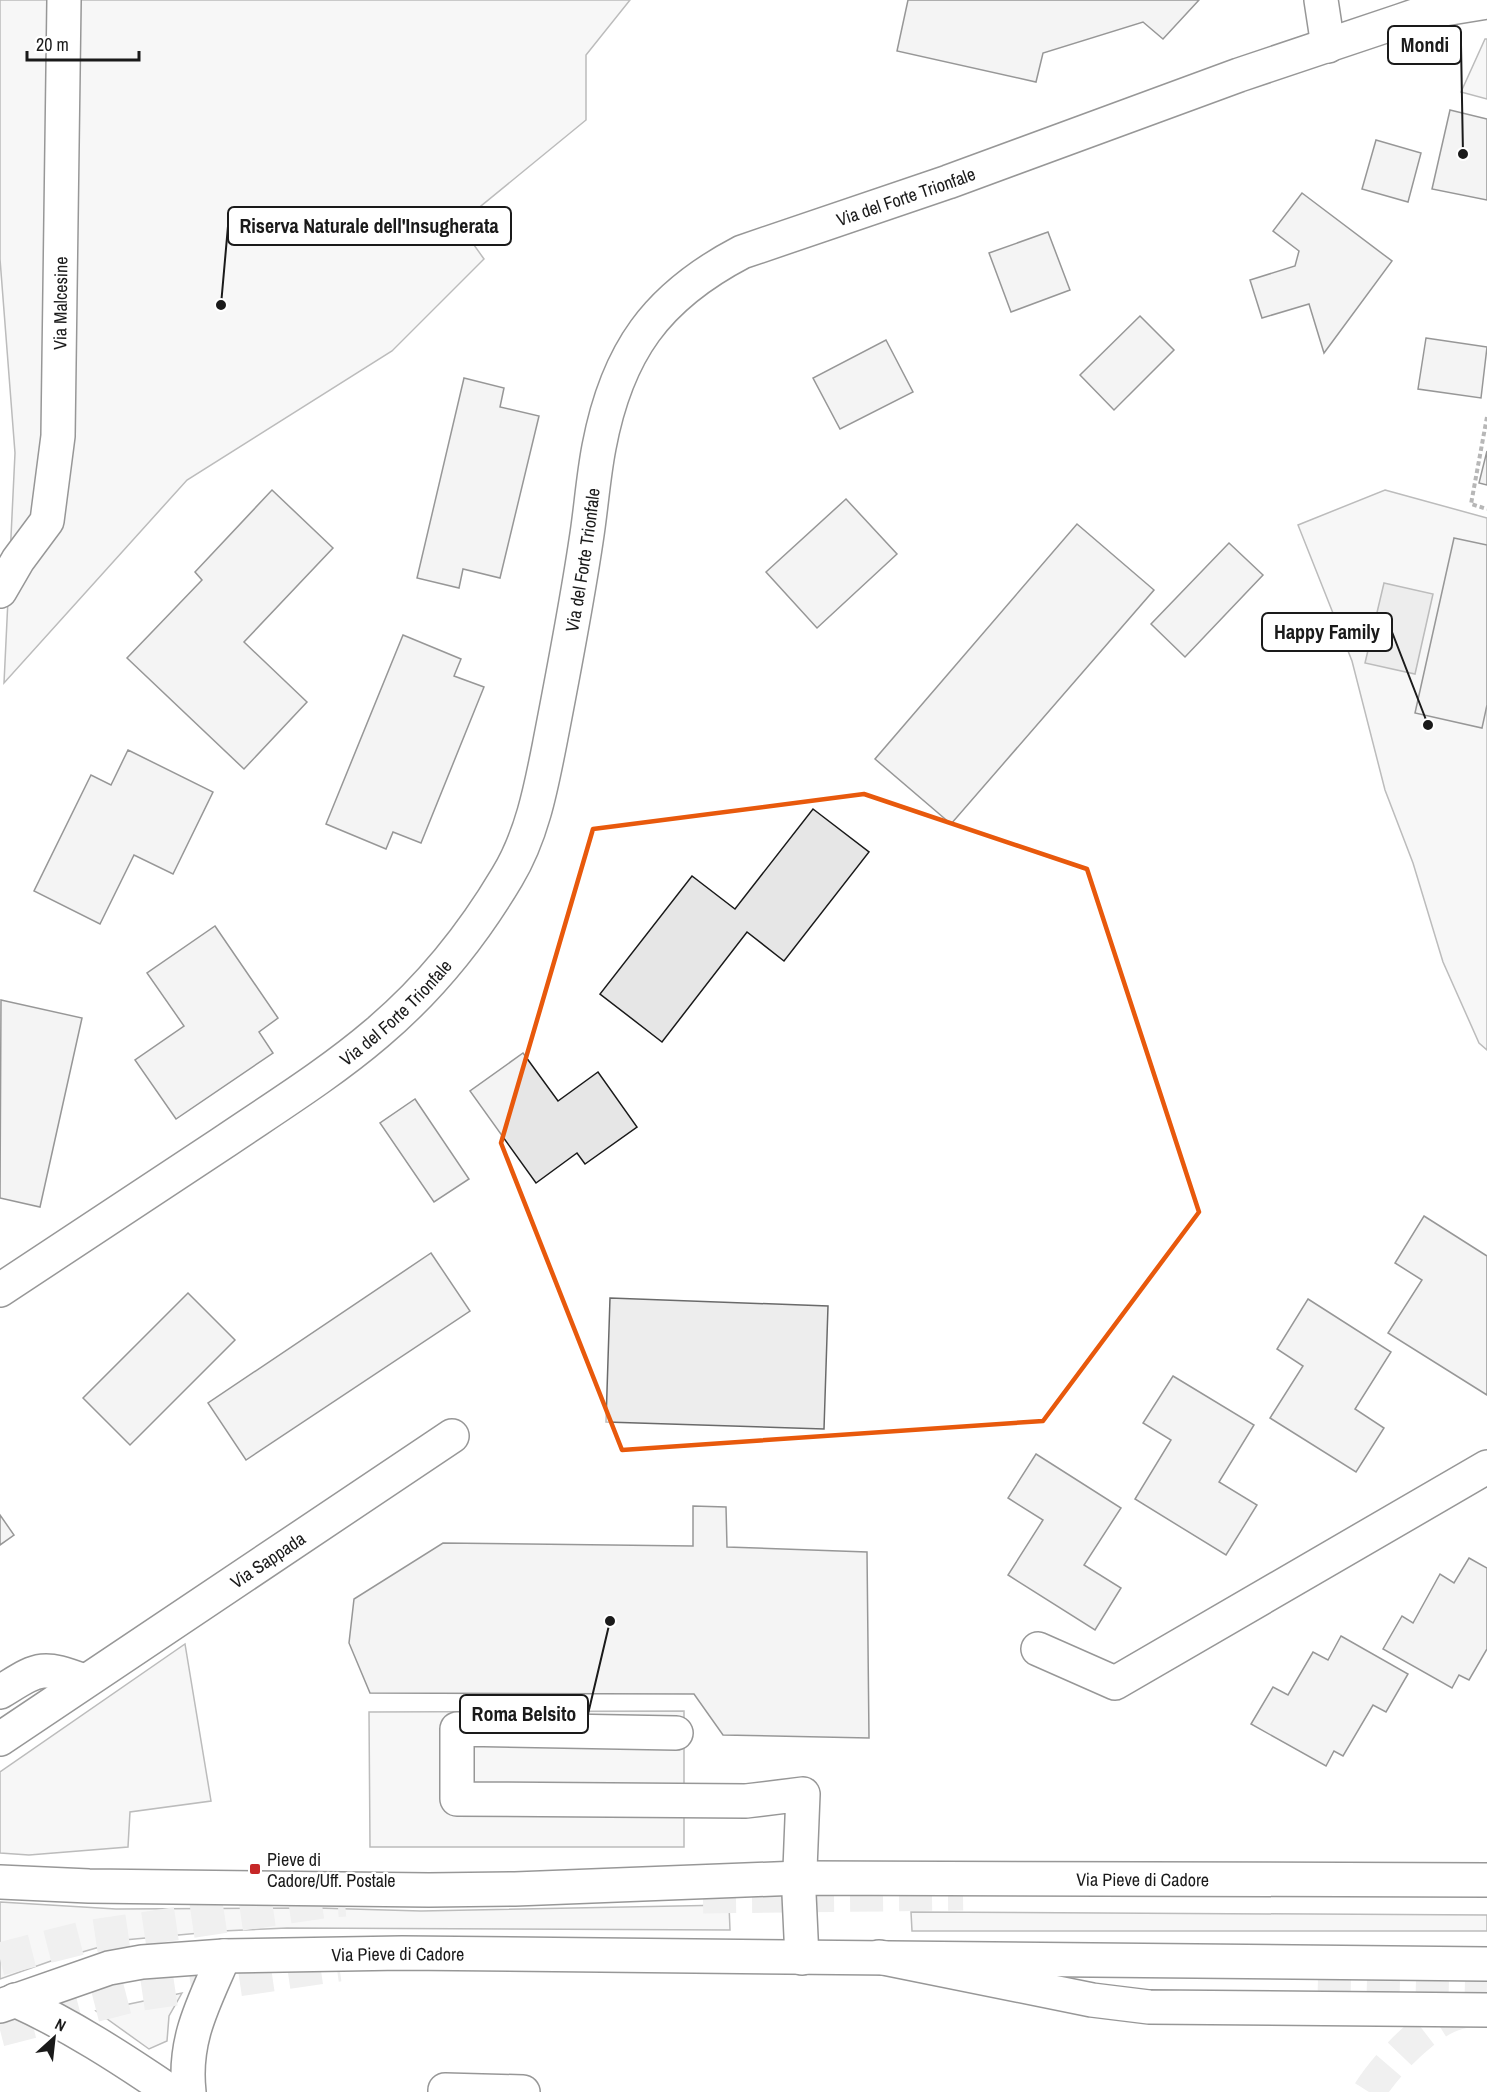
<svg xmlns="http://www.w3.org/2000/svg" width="1487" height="2092" viewBox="0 0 1487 2092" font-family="'Archivo Narrow',sans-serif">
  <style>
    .built { fill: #ededed; stroke: #6a6a6a; stroke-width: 1.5 }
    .water { fill: #d7d7d7; stroke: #6a6a6a; stroke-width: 1.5 }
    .building { fill: #e6e6e6; stroke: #1a1a1a; stroke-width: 1.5 }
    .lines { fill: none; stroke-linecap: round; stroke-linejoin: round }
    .highway-tunnel { stroke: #ddd; stroke-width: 33; stroke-dasharray: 33 16; stroke-linecap: butt }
    .minor-casing { stroke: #1a1a1a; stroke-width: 36 }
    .highway-casing { stroke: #1a1a1a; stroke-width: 36 }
    .path { stroke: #5f5f5f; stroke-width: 4; stroke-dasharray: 4.5 3; stroke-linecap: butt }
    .minor { stroke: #fff; stroke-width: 33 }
    .highway { stroke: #fff; stroke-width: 33 }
    .marked { fill: none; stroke: #e8590c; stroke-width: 4.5; stroke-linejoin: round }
    .poi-dot { fill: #c62828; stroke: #fff; stroke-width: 2 }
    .labels { text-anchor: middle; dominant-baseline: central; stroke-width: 4.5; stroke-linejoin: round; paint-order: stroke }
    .street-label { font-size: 18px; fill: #1a1a1a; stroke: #fff }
    .poi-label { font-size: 18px; fill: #1a1a1a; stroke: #fff; text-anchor: start }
    .leader { fill: none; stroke: #1a1a1a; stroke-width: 2 }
    .callout-dot { fill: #1a1a1a; stroke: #fff; stroke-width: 2 }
    .callout { fill: #fff; stroke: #1a1a1a; stroke-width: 2 }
    .callout-label { font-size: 20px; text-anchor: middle; font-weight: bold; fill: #1a1a1a }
  </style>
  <rect width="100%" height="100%" fill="#fff"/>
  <g class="built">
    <polygon points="0,0 630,0 586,55 586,120 459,224 484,259 392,351 187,480 4,683 15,453 0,259"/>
    <polygon points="1485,39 1487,39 1487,99 1461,92"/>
    <polygon points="1385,490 1487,518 1487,1050 1479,1043 1443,962 1413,863 1385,790 1352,661 1298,525"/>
    <polygon points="610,1298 828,1306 824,1429 606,1422"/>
    <polygon points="185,1644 211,1801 130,1812 128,1847 29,1855 0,1853 0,1772"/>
    <polygon points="684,1711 684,1847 370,1847 369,1712"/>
    <polygon points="0,1902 116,1909 317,1908 421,1911 729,1905 730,1930 287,1928 222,1931 124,1940 51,1961 0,1979"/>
    <polygon points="911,1912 1487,1915 1487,1931 912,1931"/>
    <polygon points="182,1993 169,2016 167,2041 149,2049 96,2011"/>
  </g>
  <polygon class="water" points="1384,583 1433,594 1415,674 1365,663"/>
  <g class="building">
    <polygon points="908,0 1199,0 1163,39 1143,22 1043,53 1036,82 897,51"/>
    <polygon points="1450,110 1487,119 1487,200 1432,189"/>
    <polygon points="1376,140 1421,153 1408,202 1362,189"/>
    <polygon points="1302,193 1392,261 1324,353 1309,304 1262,318 1250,280 1295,266 1299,251 1273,231"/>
    <polygon points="1048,232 1070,290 1011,312 989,253"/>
    <polygon points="1140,316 1174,350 1114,410 1080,375"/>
    <polygon points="1426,338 1487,347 1481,398 1418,389"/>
    <polygon points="886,340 913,392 840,429 813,378"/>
    <polygon points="464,378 504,388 500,407 539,416 500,578 463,569 459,588 417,578"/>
    <polygon points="1487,451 1487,485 1479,483"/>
    <polygon points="272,490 333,548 244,642 307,702 244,769 127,658 202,580 195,572"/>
    <polygon points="846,499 897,554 817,628 766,572"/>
    <polygon points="1077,524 1154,590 951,824 875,759"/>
    <polygon points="1454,538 1487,545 1487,705 1482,728 1415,713"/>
    <polygon points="1229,543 1263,575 1185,657 1151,624"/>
    <polygon points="403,635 461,659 454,676 484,687 421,843 393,832 386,849 326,824"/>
    <polygon points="128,750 213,792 173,874 134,855 100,924 34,891 91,775 111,785"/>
    <polygon points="813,809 869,852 784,961 747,932 662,1042 600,994 692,876 735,909"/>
    <polygon points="215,926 278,1018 259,1032 273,1053 176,1119 135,1060 184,1026 147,973"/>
    <polygon points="1,1000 82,1018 40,1207 0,1198"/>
    <polygon points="523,1053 558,1101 598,1072 637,1127 585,1164 577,1153 536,1183 470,1091"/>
    <polygon points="415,1099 469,1179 434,1202 380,1123"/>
    <polygon points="1424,1216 1487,1256 1487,1395 1388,1333 1422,1280 1395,1263"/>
    <polygon points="431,1253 470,1311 246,1460 208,1403"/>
    <polygon points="188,1293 235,1340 130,1445 83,1398"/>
    <polygon points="1308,1299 1391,1352 1355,1409 1384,1428 1356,1472 1270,1418 1303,1366 1277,1349"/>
    <polygon points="1173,1376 1254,1425 1219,1482 1257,1505 1226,1555 1135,1499 1171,1440 1143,1423"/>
    <polygon points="1036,1454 1121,1508 1084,1565 1121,1588 1095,1630 1008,1575 1043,1520 1008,1498"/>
    <polygon points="693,1506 726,1507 727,1547 867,1552 869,1738 723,1735 694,1694 370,1693 349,1643 354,1599 443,1543 693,1546"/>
    <polygon points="0,1515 14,1535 0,1545"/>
    <polygon points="1469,1558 1487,1568 1487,1649 1469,1680 1459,1675 1452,1688 1383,1649 1402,1616 1413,1623 1440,1574 1454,1583"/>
    <polygon points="1341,1636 1408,1674 1386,1712 1373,1705 1343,1756 1334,1751 1326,1766 1251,1724 1273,1687 1288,1695 1313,1652 1328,1660"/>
  </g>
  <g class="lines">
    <g class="highway-tunnel">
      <polyline points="703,1897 963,1894"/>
      <polyline points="0,1959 86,1937 330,1901 345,1900"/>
      <polyline points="1318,1978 1487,1982"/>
      <polyline points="0,2030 136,1995 339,1965"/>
      <path d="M1369,2092C1386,2065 1423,2026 1452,2015C1460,2012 1468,2011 1476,2009"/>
    </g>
    <defs>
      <g id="minor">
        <polyline points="1321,0 1328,46"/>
        <path id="s1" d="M0,591L18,560L47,521L58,436L64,0"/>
        <path id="s2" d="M0,1290C74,1241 148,1193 221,1144C274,1108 329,1074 377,1033C429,989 472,936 507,877C532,836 541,788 550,742C563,675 576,608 586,541C591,510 593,478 599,447C617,352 656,297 742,252L948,182L1239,75L1400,21L1426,12L1487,2"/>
        <polyline points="1038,1649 1115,1683 1487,1467"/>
        <path d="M0,1692C38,1669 40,1664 84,1681"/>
        <polyline points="676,1733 457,1729 457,1799 746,1801 803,1794 799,1894 802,1958"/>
        <path id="s3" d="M0,1739L452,1436"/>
        <path id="s4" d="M0,1882L89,1886L429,1890L515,1889L799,1878L1487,1880"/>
        <path d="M15,2000C70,2025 121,2058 171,2092"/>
        <path id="s5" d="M0,2006L109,1968L142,1962L224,1956L402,1953L1487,1964"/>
        <path d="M189,2092C183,2039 204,2003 224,1956"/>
        <polyline points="445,2092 445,2090 523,2092"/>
      </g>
      <polyline id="highway" points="879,1957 1092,2000 1149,2007 1487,2010"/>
    </defs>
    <use href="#minor" class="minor-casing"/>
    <use href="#highway" class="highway-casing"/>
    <polyline class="path" points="1487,417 1471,504 1487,509"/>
    <use href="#minor" class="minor"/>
    <use href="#highway" class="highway"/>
  </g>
  <path d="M0 0H1487V2092H0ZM864,794L1087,869L1199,1212L1043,1421L622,1450L501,1143L593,829Z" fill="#fff" fill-opacity=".55" fill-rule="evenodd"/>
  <path class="marked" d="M864,794L1087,869L1199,1212L1043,1421L622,1450L501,1143L593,829Z"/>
  <rect class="poi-dot" x="249" y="1863" width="12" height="12" rx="3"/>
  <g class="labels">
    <g class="street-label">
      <text stroke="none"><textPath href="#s2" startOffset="1527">Via del Forte Trionfale</textPath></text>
      <text stroke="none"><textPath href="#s1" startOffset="303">Via Malcesine</textPath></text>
      <text stroke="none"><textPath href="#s2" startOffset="988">Via del Forte Trionfale</textPath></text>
      <text stroke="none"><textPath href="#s2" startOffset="484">Via del Forte Trionfale</textPath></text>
      <text stroke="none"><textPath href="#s3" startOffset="322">Via Sappada</textPath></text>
      <text stroke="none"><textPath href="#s4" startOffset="1143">Via Pieve di Cadore</textPath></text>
      <text stroke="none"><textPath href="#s5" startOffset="405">Via Pieve di Cadore</textPath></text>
    </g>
    <g class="poi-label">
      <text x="267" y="1859">Pieve di<tspan x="267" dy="21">Cadore/Uff. Postale</tspan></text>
    </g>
  </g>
  <path class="leader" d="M1463 154L1461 45M221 305L228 226M1428 725L1392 632M610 1621L588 1714"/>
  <g class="callout-dot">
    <circle cx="1463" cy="154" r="6"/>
    <circle cx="221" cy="305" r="6"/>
    <circle cx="1428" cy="725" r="6"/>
    <circle cx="610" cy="1621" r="6"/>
  </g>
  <g class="callout">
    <rect x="1388" y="26" width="73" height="38" rx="6"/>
    <rect x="228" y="207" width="283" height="38" rx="6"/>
    <rect x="1262" y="613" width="130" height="38" rx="6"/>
    <rect x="460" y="1695" width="128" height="38" rx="6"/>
  </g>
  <g class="callout-label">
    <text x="1425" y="52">Mondi</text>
    <text x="369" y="233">Riserva Naturale dell'Insugherata</text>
    <text x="1327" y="639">Happy Family</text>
    <text x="524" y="1721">Roma Belsito</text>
  </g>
  <g transform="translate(54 2038) rotate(27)" stroke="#ffffff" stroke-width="4.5" paint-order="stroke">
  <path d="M0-4.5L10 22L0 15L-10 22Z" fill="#1a1a1a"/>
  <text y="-9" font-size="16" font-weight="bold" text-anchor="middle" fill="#1a1a1a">N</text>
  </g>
  <path d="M27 51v9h112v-9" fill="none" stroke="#1a1a1a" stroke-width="3"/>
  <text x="36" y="51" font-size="18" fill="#1a1a1a" stroke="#ffffff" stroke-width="4.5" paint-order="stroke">20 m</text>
</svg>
